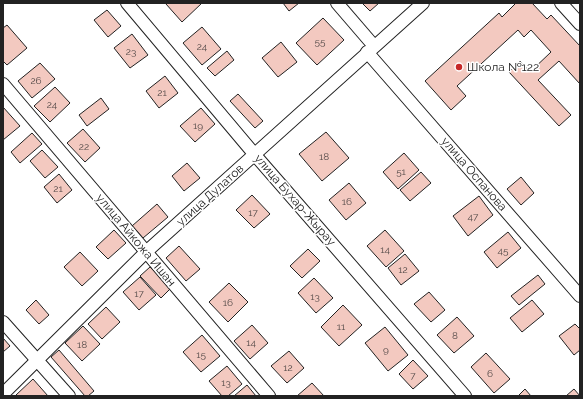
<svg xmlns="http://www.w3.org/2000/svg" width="583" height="399" viewBox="0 0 583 399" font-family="Raleway,sans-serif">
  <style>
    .building { fill: #f3c9c0; stroke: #222 }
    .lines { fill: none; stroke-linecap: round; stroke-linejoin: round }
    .minor-casing { stroke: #222; stroke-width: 14 }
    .minor { stroke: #fff; stroke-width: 12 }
    .poi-dot { fill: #c62828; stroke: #fff; stroke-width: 1.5 }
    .labels { text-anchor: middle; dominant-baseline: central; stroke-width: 3; stroke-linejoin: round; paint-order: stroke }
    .number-label { font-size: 10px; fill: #564c4a }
    .poi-label { font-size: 12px; fill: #222; stroke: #fff; text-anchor: start }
    .street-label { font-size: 12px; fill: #222; stroke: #fff }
  </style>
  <rect width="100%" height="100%" fill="#fff"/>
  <g class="building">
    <polygon points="167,3 202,3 182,22 166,4"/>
    <polygon points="283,3 299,3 289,11"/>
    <polygon points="362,3 379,3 370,11"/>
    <polygon points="516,3 532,3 547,19 551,15 580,46 580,84 559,61 538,80 571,115 559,126 509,72 520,61 530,72 551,52 531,30 524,37 518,30 457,86 466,96 451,110 425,81 499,13 502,17"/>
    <polygon points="107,10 121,26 108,37 94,20"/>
    <polygon points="323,18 344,40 317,65 296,43"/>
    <polygon points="7,25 27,48 7,65 3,61 3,28"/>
    <polygon points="202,27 221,49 202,65 183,43"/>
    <polygon points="132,34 148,55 130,68 114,48"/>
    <polygon points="281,42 297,62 278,77 262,58"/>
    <polygon points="227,51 234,60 215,76 207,68"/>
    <polygon points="40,63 55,79 32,98 18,81"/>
    <polygon points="165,76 178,93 159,108 146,91"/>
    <polygon points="55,87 70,103 50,122 34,106"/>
    <polygon points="238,94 263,121 255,128 230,101"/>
    <polygon points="101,98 109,109 87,126 79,115"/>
    <polygon points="3,107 20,126 3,140"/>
    <polygon points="201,108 215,124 195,142 180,126"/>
    <polygon points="83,129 100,148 85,162 67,143"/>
    <polygon points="326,132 349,158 322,181 299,154"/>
    <polygon points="32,133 42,144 20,163 11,152"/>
    <polygon points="42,150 58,167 45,178 30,161"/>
    <polygon points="404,153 419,170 398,189 383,172"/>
    <polygon points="187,163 200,178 184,191 172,176"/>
    <polygon points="421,172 431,183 410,201 400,190"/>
    <polygon points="59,174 72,190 57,203 44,187"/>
    <polygon points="521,177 534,193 521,205 507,189"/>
    <polygon points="349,183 366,203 346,220 329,200"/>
    <polygon points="252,195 270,214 254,228 236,210"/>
    <polygon points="479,196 493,215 468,236 453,216"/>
    <polygon points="157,204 168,217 143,238 132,226"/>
    <polygon points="114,230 126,243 108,259 96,247"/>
    <polygon points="385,230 404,251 386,267 367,246"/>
    <polygon points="508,232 521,248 497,268 484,252"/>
    <polygon points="179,246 200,269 186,281 166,258"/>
    <polygon points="308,249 320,261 302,278 290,266"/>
    <polygon points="80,252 98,271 82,286 64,267"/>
    <polygon points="405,254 419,271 401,285 388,268"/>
    <polygon points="150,267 171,288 161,298 140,276"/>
    <polygon points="538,275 545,284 519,305 511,296"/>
    <polygon points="140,277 156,295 139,310 123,292"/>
    <polygon points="314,278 333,298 316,313 298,293"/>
    <polygon points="229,283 248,302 228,322 209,302"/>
    <polygon points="429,292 445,310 431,322 414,304"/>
    <polygon points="36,300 49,315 39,324 26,310"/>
    <polygon points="532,300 544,314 522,332 510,318"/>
    <polygon points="343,305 362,325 339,346 321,327"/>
    <polygon points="106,307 120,322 102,339 88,324"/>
    <polygon points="457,317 474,336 454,353 437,335"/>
    <polygon points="575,324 580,329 580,350 574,355 559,336"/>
    <polygon points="252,325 268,343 250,359 234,341"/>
    <polygon points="83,326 100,344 82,361 65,343"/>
    <polygon points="385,327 408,355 388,371 365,343"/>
    <polygon points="202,335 220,356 201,372 183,352"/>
    <polygon points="3,338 10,346 3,352"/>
    <polygon points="59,350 94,391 88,396 85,396 51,357"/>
    <polygon points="289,351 304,368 287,383 271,366"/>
    <polygon points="486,353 510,379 494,393 471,367"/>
    <polygon points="413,360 428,376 413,389 399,374"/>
    <polygon points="227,366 242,384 228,396 222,396 209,381"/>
    <polygon points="33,379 48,396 16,396 16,395"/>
    <polygon points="312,383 324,396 297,396"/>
    <polygon points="247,385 256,396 234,396"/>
    <polygon points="525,389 531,396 518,396"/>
    <polygon points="574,389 580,396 566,396"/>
  </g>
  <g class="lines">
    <defs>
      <g id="minor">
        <polyline points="127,3 255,155 465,396"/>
        <polyline points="337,3 374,46"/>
        <polyline points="561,3 580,24"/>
        <polyline points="367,52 580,296"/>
        <polyline points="3,84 269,396"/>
        <polyline points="3,322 69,396"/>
        <polyline points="3,394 146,252 423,3"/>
      </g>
    </defs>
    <use href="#minor" class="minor-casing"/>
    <use href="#minor" class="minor"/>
  </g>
  <circle class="poi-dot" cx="459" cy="67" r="4"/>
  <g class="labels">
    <g class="number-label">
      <text x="320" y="41">55</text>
      <text x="202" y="46">24</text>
      <text x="131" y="51">23</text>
      <text x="36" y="80">26</text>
      <text x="162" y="92">21</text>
      <text x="52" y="104">24</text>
      <text x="198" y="125">19</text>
      <text x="84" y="146">22</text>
      <text x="324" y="156">18</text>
      <text x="401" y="171">51</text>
      <text x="58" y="188">21</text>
      <text x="347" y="201">16</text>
      <text x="253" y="212">17</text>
      <text x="473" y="216">47</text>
      <text x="385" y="249">14</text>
      <text x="503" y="250">45</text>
      <text x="403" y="269">12</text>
      <text x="139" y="293">17</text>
      <text x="315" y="296">13</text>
      <text x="228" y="302">16</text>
      <text x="341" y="326">11</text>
      <text x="455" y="335">8</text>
      <text x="251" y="342">14</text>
      <text x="82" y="344">18</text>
      <text x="386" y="349">9</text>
      <text x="201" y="354">15</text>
      <text x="288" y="367">12</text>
      <text x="490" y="373">6</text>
      <text x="413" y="375">7</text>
      <text x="226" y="382">13</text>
    </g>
    <g class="poi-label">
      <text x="467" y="67">Школа №122</text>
    </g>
    <g class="street-label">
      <text transform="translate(474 174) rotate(49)">улица Оспанова</text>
      <text transform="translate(210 195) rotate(-42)">улица Дулатов</text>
      <text transform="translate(295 200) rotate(49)">улица Бухар-Жырау</text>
      <text transform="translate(136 240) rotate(50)">улица Айкожа Ишан</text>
    </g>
  </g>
  <rect width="583" height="399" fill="none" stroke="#222222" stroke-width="8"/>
</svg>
